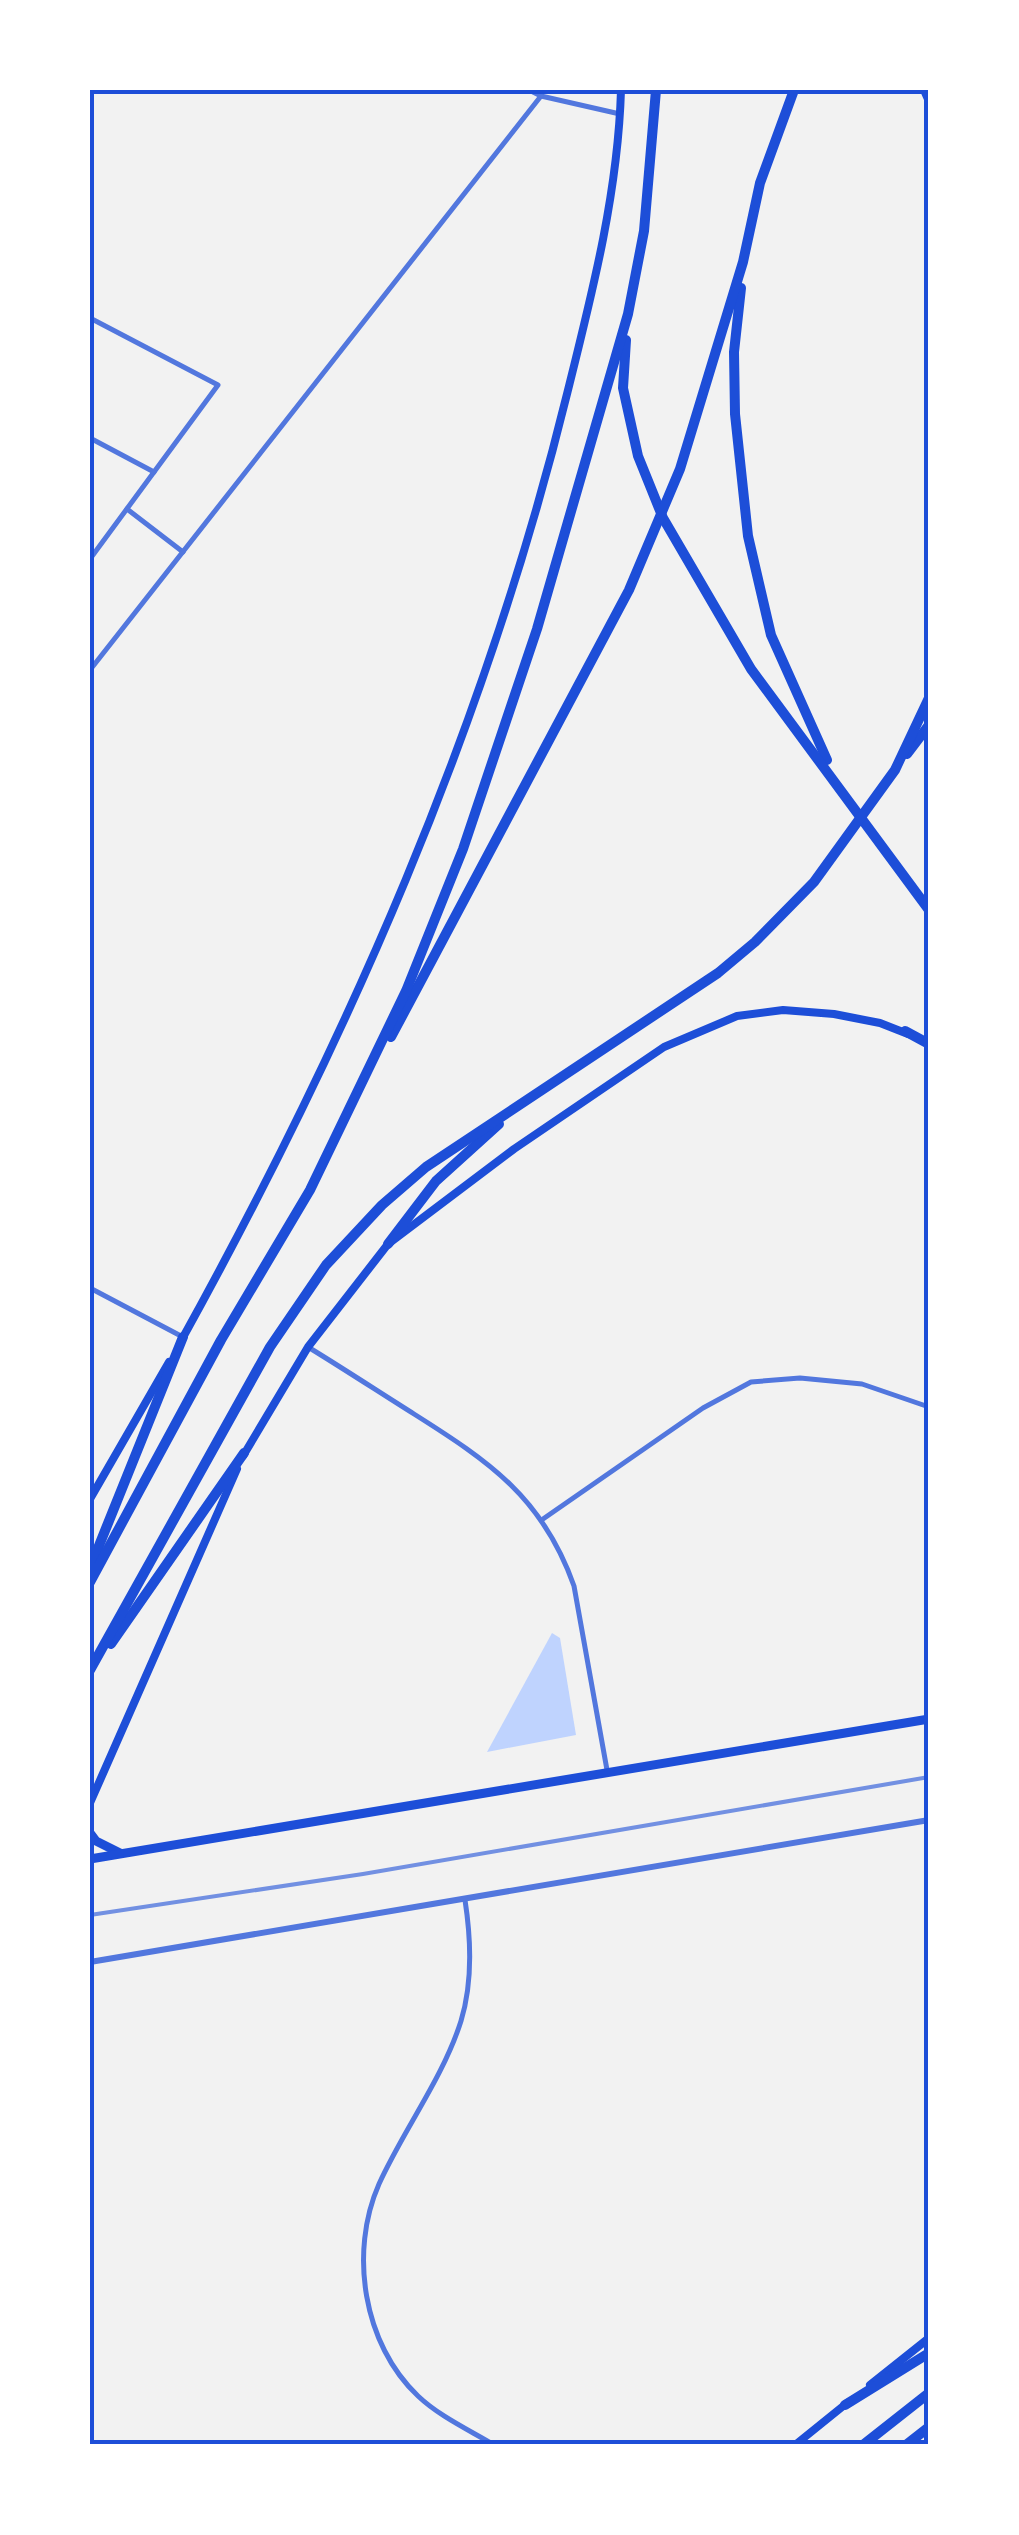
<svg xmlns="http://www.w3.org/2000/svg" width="1019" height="2535" viewBox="0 0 1019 2535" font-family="Barlow,sans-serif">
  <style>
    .water { fill: #bfd3fe }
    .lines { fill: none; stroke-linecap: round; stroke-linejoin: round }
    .minor { stroke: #5277de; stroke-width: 5 }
    .tertiary { stroke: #5277de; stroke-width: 6 }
    .secondary { stroke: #1d4ed8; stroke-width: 8 }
    .primary { stroke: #1d4ed8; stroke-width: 9 }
    .motorway { stroke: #1d4ed8; stroke-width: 10 }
    .rail { stroke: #7290e2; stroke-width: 4 }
    .neatline { fill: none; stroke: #1d4ed8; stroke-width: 4 }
  </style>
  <rect width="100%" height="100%" fill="#f2f2f2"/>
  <polygon class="water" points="552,1633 560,1638 576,1735 487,1752"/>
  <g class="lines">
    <g class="minor">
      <polyline points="529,90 541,96 620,114"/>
      <polyline points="90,318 218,385 90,559"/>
      <polyline points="90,438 154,472"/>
      <polyline points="127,509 183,552"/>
      <polyline points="90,670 541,96"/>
      <polyline points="90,1288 181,1336"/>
      <path d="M308,1347C344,1369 379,1392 414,1414C490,1462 543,1498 574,1586L607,1770"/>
      <polyline points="543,1519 703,1408 751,1382 800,1378 862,1384 929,1407"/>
      <path d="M465,1900C471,1939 473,1982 461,2021C443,2078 404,2129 379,2184C349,2252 363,2344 418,2396C439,2416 469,2430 494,2445"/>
    </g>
    <polyline class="tertiary" points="90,1962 929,1820"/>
    <g class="secondary">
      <path d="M181,1341C347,1041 485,728 567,394C592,294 618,193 621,90"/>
      <polyline points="243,1456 308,1347 388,1244 514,1149 664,1047 737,1016 783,1010 834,1014 880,1023 908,1034"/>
      <polyline points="90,1499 169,1362"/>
      <polyline points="90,1803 237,1469"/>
      <polyline points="870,2385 929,2338"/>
      <polyline points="795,2445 847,2403"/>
    </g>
    <g class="primary">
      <polyline points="90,1833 96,1841 120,1853"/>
      <polyline points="90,1859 929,1719"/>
    </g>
    <g class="motorway">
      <polyline points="925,90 929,99"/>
      <polyline points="741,288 734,352 735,414 748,536 771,635 827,760"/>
      <polyline points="626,340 623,388 638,456 663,518 751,669 929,910"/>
      <polyline points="907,754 929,725"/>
      <polyline points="905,1031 929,1044"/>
      <polyline points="391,1037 629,590 680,469 743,262 760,183 794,90"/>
      <polyline points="388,1244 436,1181 499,1124"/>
      <polyline points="90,1568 183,1337"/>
      <polyline points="90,1582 221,1340 310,1190 406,991 463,849 537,629 628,314 644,231 656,90"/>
      <polyline points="111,1644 244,1453"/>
      <polyline points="90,1670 270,1347 326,1265 382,1205 426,1167 718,973 755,942 814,882 895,770 929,698"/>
      <polyline points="845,2405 929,2353"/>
      <polyline points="863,2445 929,2393"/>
      <polyline points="906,2445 929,2427"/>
    </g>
    <polyline class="rail" points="90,1915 363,1874 929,1777"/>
  </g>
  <rect width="1019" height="2535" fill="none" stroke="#ffffff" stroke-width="185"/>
  <rect x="92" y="92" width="834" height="2350" class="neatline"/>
</svg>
